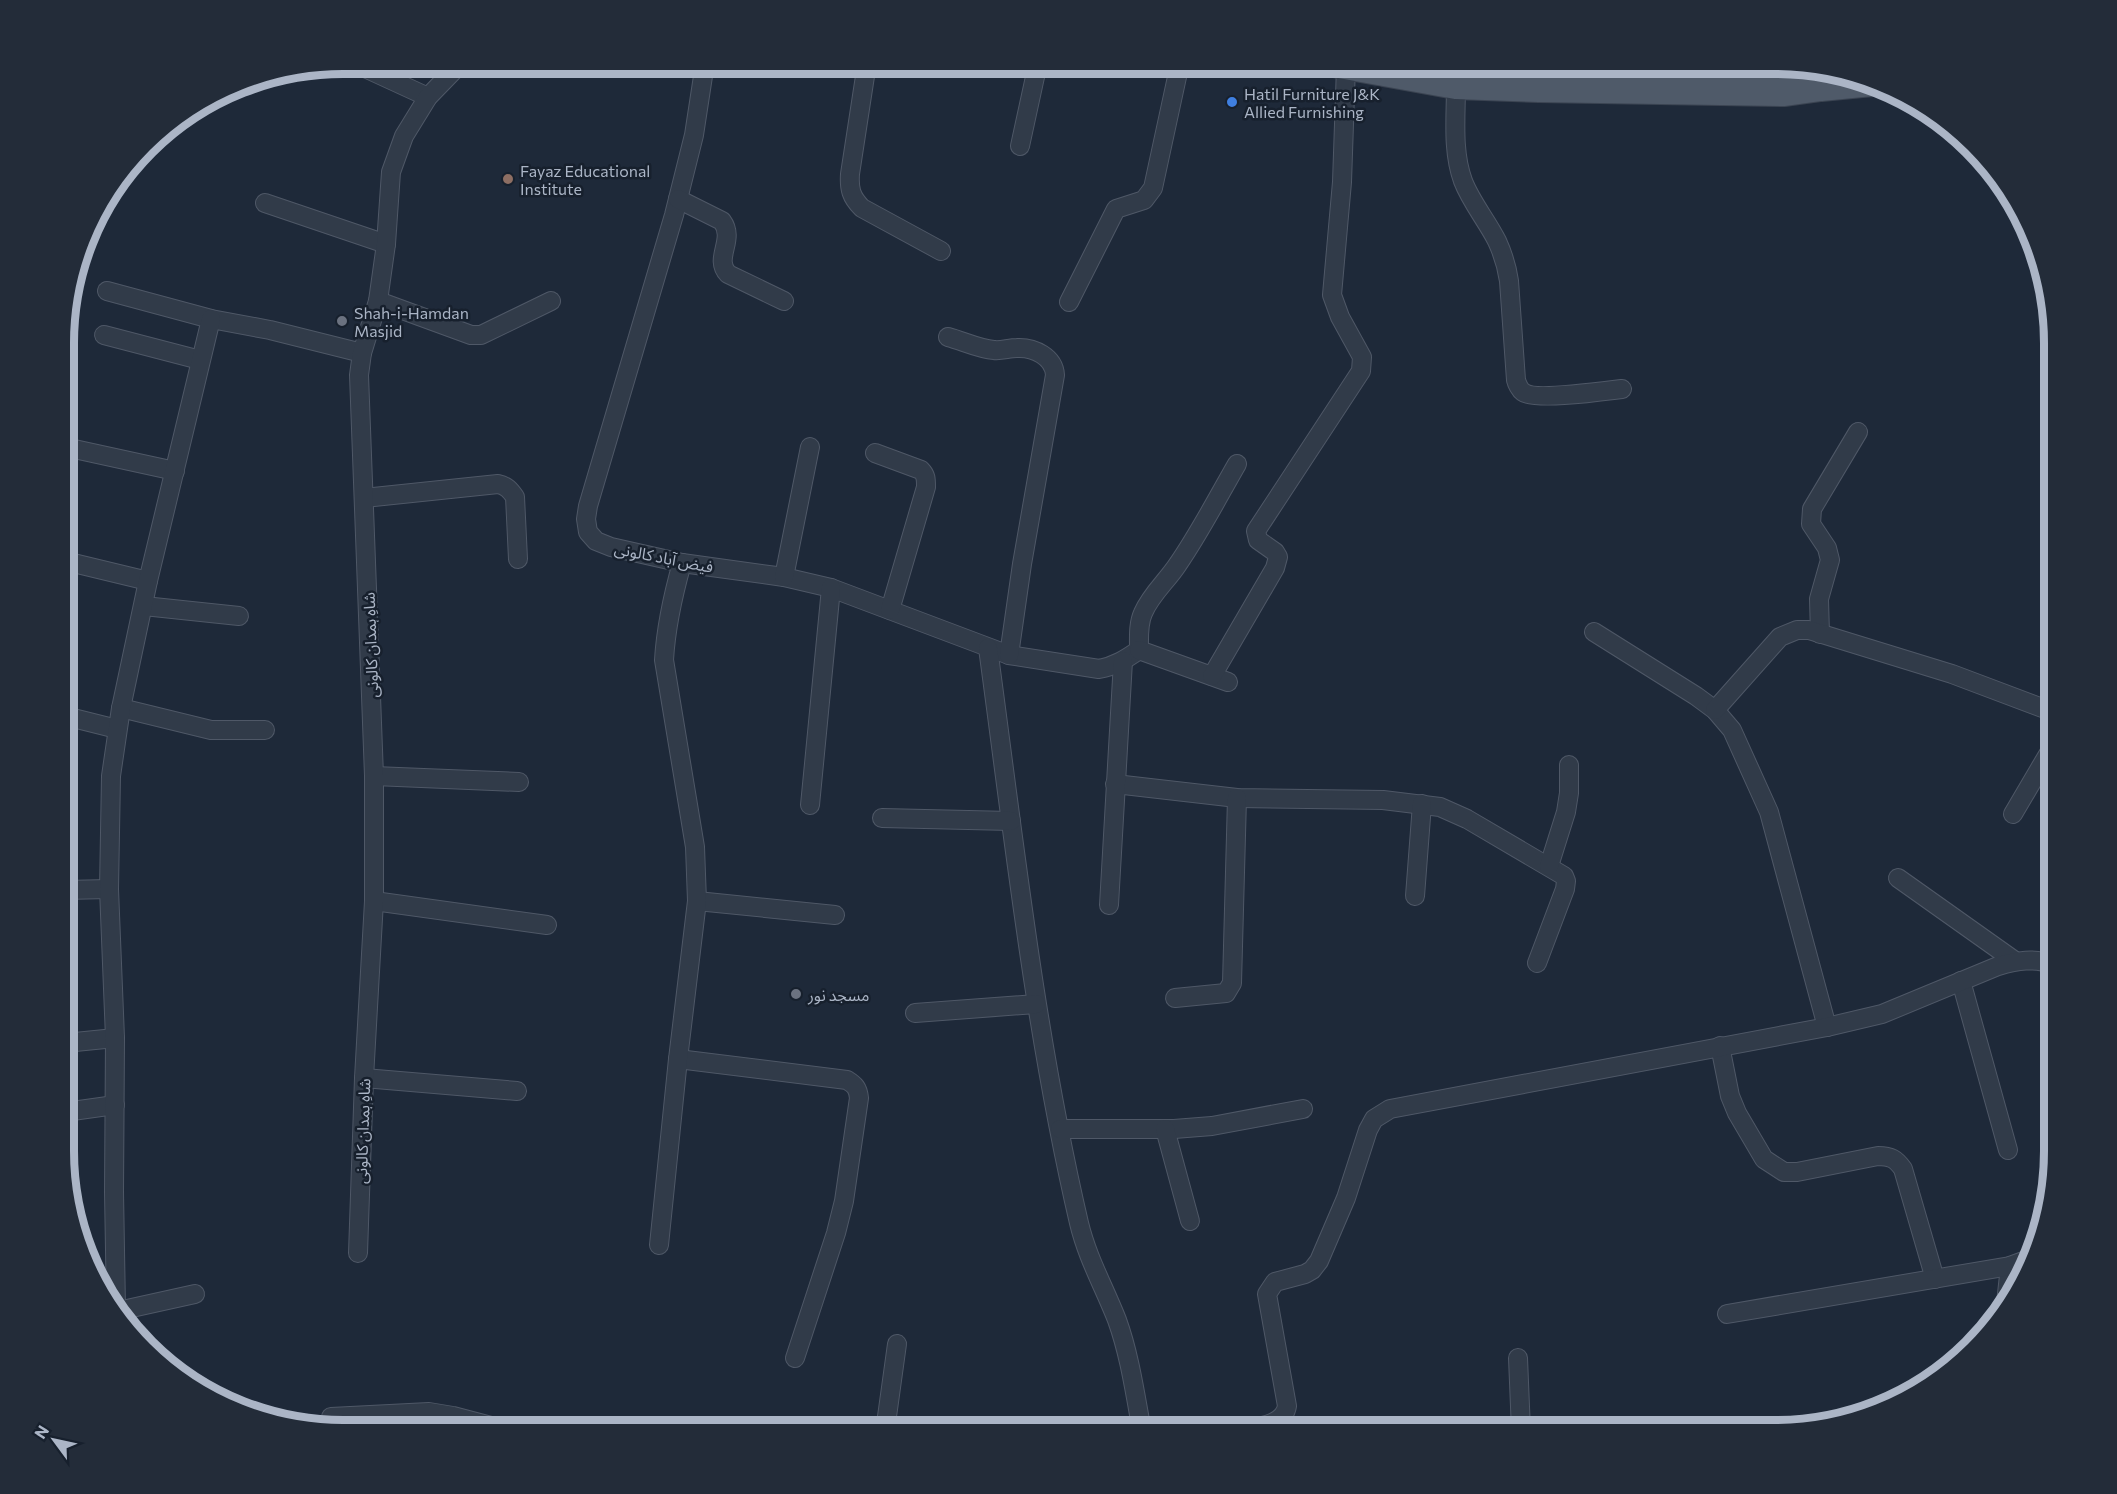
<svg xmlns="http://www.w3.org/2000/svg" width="2117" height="1494" viewBox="0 0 2117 1494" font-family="Commissioner,'Noto Sans Arabic',sans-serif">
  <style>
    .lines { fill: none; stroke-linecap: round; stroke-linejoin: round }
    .street-casing { stroke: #4f5867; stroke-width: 20 }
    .primary-casing { stroke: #3b4452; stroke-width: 30 }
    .street { stroke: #313b49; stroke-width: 18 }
    .primary { stroke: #4f5a69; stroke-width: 28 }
    .shop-dot { fill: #3f7fe0; stroke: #17202d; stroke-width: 2 }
    .education-dot { fill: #8d6e63; stroke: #17202d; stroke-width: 2 }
    .worship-dot { fill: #6b7280; stroke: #17202d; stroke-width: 2 }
    .labels { text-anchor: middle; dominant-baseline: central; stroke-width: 5; stroke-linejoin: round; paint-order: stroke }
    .poi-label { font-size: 16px; fill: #abb5c6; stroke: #17202d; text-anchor: start }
    .street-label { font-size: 16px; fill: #abb5c6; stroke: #17202d }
    .rim { fill: none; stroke: #abb5c6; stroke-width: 8 }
  </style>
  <rect width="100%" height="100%" fill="#1e2939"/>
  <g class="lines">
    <defs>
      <g id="street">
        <polyline points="354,63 428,97"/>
        <path d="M705,63L694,135L674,215L588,506L586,519L588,532L596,541L611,547L682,563L784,577L831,588L1009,655L1099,669C1115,666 1126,659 1139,650"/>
        <path d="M867,63L850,174C849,189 851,197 862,208L941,251"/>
        <polyline points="1538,63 1539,88"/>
        <polyline points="1646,64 1647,90"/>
        <path d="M1456,85C1456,117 1452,151 1463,181C1471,202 1487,221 1497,241C1503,254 1507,267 1509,281L1516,380C1517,384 1520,390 1523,392C1534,401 1605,391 1622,389"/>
        <polyline points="1020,146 1038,63"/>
        <path d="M678,199L722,221C736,240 713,258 728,274L784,301"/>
        <polyline points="265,203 386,244"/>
        <polyline points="107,291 211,319 270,330 362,353"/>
        <polyline points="378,301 471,335 481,335 551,301"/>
        <polyline points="1069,302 1116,209 1144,200 1153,188 1180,63"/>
        <polyline points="104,335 200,360"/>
        <path d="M948,337C963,341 979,349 994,350C1001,351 1009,348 1017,348C1034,347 1054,357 1055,375L1022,564L1009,655"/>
        <polyline points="65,447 175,471"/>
        <path d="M875,453L921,470C926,475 926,479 926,487L890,610"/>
        <path d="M364,498L498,484C507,486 510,490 515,497L518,559"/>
        <polyline points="65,561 148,581"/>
        <polyline points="784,577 810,447"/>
        <polyline points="144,606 239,616"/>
        <polyline points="1594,632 1696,696 1715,710 1732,730 1769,812 1827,1027"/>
        <polyline points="1820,634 1819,599 1830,560 1827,548 1811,524 1812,509 1858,432"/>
        <path d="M988,648C1014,840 1035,1034 1079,1223C1087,1257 1104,1287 1117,1320C1130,1356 1135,1394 1142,1431"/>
        <path d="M1139,650C1139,637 1138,624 1143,613C1151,594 1167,581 1178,564C1200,532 1218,497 1237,464"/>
        <polyline points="1139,650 1228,682"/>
        <polyline points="1212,676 1275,568 1278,557 1275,552 1258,540 1256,531 1361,371 1362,357 1340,317 1332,295 1342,182 1346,66"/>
        <polyline points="121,708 211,730 265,730"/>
        <polyline points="1715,710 1780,637 1797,630 1809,630 1952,674 2053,712"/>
        <polyline points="65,716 117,729"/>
        <polyline points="374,776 519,782"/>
        <polyline points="1115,784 1237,798 1383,800 1440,807 1467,819 1564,876 1566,881 1565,889 1537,963"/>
        <polyline points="810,805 831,588"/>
        <polyline points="2013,814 2053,746"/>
        <polyline points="882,818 1011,821"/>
        <polyline points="1549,866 1566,812 1569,793 1569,765"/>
        <polyline points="1898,878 2015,961"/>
        <polyline points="65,890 109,889"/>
        <polyline points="1415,896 1422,804"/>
        <polyline points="374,901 547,925"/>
        <polyline points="697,901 835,915"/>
        <polyline points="1109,905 1123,661"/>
        <polyline points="1961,981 2008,1150"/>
        <polyline points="1175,998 1226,993 1232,983 1237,798"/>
        <polyline points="915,1013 1036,1004"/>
        <polyline points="65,1043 115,1038"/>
        <path d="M1720,1046L1730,1096L1737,1113L1764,1159L1784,1172H1797L1878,1156C1891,1156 1896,1159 1903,1169L1935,1279"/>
        <path d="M678,1059L847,1080C855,1085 858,1088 859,1098L844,1201L836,1233L795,1358"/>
        <polyline points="364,1078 517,1091"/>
        <polyline points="65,1112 115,1105"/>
        <polyline points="1060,1129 1174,1129 1212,1126 1303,1109"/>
        <polyline points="1165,1129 1190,1221"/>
        <path d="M659,1245L678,1059L697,901L695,847L664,660C666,626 673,595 682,563"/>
        <polyline points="358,1253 364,1078 374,901 374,776 359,375 362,353 378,301 386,244 391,172 404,136 428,97 461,63"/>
        <polyline points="2006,1303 2010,1266"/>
        <polyline points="116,1308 114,1192 115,1038 109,889 111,776 121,708 148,581 211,319"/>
        <polyline points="118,1311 195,1294"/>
        <polyline points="1727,1314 2010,1266 2029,1259"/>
        <polyline points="1518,1358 1521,1431"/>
        <polyline points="331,1417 429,1412 453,1416 506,1430"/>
        <polyline points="885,1431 897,1344"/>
        <path d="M1238,1431C1255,1427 1284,1426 1287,1406L1267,1294L1275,1282L1305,1274L1312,1270L1319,1261L1346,1198L1368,1130L1374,1119L1390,1109L1827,1027L1882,1014L1998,966C2016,961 2035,957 2053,965"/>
      </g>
      <polyline id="primary" points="1334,63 1456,85 1539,88 1785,92 1821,87 1872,82"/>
    </defs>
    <use href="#street" class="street-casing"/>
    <use href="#primary" class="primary-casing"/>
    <use href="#street" class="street"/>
    <use href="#primary" class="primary"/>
  </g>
  <circle class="shop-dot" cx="1232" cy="102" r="6"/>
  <circle class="education-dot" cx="508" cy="179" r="6"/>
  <g class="worship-dot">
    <circle cx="342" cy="321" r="6"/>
    <circle cx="796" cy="994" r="6"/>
  </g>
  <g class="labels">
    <g class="poi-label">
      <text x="1244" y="93">Hatil Furniture J&amp;K<tspan x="1244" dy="18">Allied Furnishing</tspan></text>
      <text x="520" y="170">Fayaz Educational<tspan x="520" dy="18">Institute</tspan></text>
      <text x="354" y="312">Shah-i-Hamdan<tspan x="354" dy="18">Masjid</tspan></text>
      <text x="808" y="994">مسجد نور</text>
    </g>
    <g class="street-label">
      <text transform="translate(664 557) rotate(11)">فیض آباد کالونی</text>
      <text transform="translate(370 645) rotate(-92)">شاہِ ہمدان کالونی</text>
      <text transform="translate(362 1131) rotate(-88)">شاہِ ہمدان کالونی</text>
    </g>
  </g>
  <path d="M0 0H2117V1494H0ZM343 74H1775A269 269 0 0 1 2044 343V1151A269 269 0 0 1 1775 1420H343A269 269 0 0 1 74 1151V343A269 269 0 0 1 343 74Z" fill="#232c39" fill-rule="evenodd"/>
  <path class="rim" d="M343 74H1775A269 269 0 0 1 2044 343V1151A269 269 0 0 1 1775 1420H343A269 269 0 0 1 74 1151V343A269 269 0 0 1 343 74Z"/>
  <g transform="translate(54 1440) rotate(303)" stroke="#17202d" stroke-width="4.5" paint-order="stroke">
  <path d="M0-4.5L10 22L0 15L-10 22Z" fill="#abb5c6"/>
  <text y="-9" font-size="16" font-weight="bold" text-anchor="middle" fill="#abb5c6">N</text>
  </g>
</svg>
